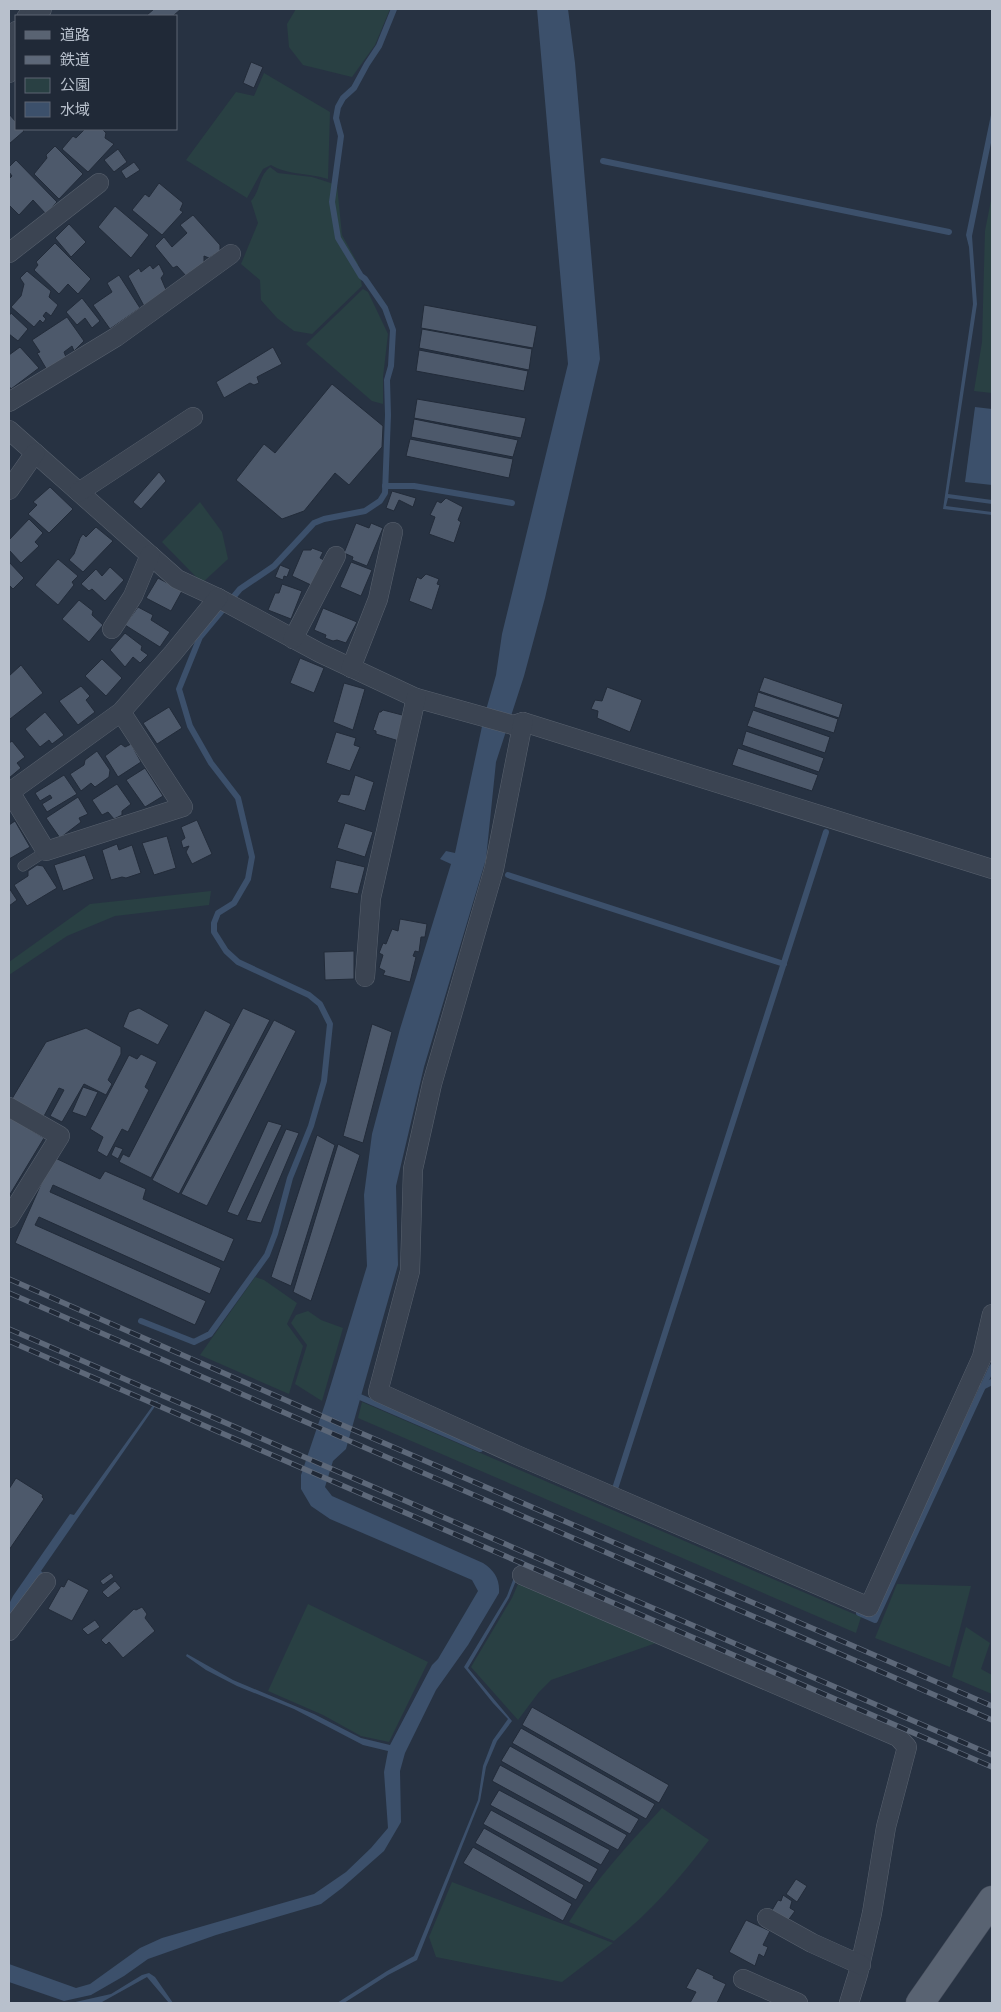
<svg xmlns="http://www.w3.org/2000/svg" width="1001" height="2012" viewBox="0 0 1001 2012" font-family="Raleway,'Noto Sans JP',sans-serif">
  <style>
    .green { fill: #294043 }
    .water { fill: #3c506b }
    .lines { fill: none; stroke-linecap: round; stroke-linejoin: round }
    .stream { stroke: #3c506b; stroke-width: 6 }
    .building { fill: #4d596b; stroke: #222b39 }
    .lane-casing { stroke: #59626f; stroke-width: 11 }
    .street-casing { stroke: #59626f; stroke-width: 20 }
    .primary-casing { stroke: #454d5b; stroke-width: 29 }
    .lane { stroke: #3b4452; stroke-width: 10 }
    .street { stroke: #3b4452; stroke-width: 19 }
    .primary { stroke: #596372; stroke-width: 28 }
    .rail-casing { stroke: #5d6879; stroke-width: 5.5 }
    .rail { stroke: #202937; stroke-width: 4; stroke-dasharray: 11; stroke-linecap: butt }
  </style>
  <rect width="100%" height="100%" fill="#273242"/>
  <g class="green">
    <polygon points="296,9 390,9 375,45 352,77 303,65 289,47 287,24"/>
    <path d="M264,73L330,112L328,179C309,173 287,175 271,165L263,169L247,198L186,160L236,92L254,96Z"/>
    <path d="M270,167L278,173L312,177L337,185L342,235L358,264L362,286L312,334L294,331L277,318L261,300L260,280L241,264L258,223L251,201C261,190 258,177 270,167Z"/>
    <polygon points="992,195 992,393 974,391 982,342 985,231"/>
    <polygon points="363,289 368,292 388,334 383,377 383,404 372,401 306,344"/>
    <polygon points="200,502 222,532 228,559 202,583 162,542"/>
    <polygon points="211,891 209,905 115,916 67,936 9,975 9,962 90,904"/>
    <polygon points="255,1277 264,1280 297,1303 287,1324 303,1346 289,1394 200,1355"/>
    <polygon points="308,1311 321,1320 343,1328 322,1401 295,1384 307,1345 291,1323 296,1315"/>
    <polygon points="362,1402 861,1617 856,1633 358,1418"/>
    <polygon points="518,1584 656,1643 551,1680 539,1692 518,1720 471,1667 512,1598"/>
    <polygon points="897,1584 971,1586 950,1667 875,1638"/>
    <polygon points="308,1604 428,1662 389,1742 361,1736 323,1715 268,1691"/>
    <polygon points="966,1627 990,1643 981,1669 992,1675 992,1694 952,1677"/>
    <path d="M662,1808L709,1840C681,1877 651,1912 614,1941L569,1922C595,1880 629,1844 662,1808Z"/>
    <polygon points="452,1882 613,1943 562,1982 436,1957 429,1937"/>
  </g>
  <g class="water">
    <path d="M537,9H568L575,63L600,359L545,598L524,676L496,762L486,859L424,1067L396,1186L398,1265L346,1449L333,1461L325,1487L332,1496L483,1563C494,1570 500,1579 499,1593L468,1645L436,1690L405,1753L400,1771L401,1822L384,1851L342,1888L321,1904L216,1935L148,1959L124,1976L91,1995L64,2001L9,1982V1964L76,1988L90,1984L140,1948L162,1938L314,1894L346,1872L371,1848L388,1828L384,1772L388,1751L363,1745L294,1709L237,1686L206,1670L186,1656L187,1654L233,1680L314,1714L361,1738L390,1745L432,1665L438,1659L478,1591L472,1580L330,1519L311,1506L301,1489V1475L325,1404L367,1266L364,1195L372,1134L400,1029L451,864L440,859L446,851L455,853L484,717L496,675L502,634L568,364Z"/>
    <polygon points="992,110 992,138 972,236 977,304 948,494 992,500 992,504 948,498 946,506 992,512 992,515 943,509 973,304 969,247 966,235"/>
    <polygon points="975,407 992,409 992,485 965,482"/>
    <polygon points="156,1401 158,1402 41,1571 43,1573 9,1616 9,1604 13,1596 70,1514 74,1515"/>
    <polygon points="521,1559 524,1561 509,1598 468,1668 512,1721 497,1741 486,1767 480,1801 417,1960 388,1975 344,2003 337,2003 387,1971 414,1956 478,1800 483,1766 493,1740 508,1719 493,1703 464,1667 507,1596"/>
    <polygon points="149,1973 155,1977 173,2003 169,2003 147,1977 102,2002 71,2003 111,1994 142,1975"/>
  </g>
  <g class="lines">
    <g class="stream">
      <polyline points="603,161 949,232"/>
      <polyline points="385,486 414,486 512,503"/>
      <polyline points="508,875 784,964"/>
      <polyline points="141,1321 194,1342 210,1334 267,1255 275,1234 290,1178 311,1126 324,1081 330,1024 320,1004 309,995 238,962 226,951 214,932 214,923 218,913 234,903 248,879 252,857 238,798 211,763 190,726 179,689 200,637 240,589 274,566 314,523 324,519 365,511 380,501 385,493 388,415 387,380 391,366 393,330 385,308 365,279 361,276 338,238 332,202 341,136 336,118 338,107 343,98 354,88 367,64 379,46 394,9"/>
      <polyline points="982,1387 992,1382"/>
      <polyline points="360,1397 480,1449"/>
      <polyline points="613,1495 826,832"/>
      <polyline points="859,1613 875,1620 992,1367"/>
    </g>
  </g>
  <g class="building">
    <polygon points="154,9 181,9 173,16 148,16 147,15"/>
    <polygon points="251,62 263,67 254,88 243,83"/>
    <polygon points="9,114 16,122 16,129 22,129 24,131 9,144"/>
    <polygon points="85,129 102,129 106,133 105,138 114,144 88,172 62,149 73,136 76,138"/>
    <polygon points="55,146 83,174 59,199 34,174 47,158 46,155"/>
    <polygon points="118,149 127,162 114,172 104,160"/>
    <polygon points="16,160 57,202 46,214 33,200 19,215 9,205 9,179 12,176 9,172 9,167"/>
    <polygon points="134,162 140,170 126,179 121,171"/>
    <polygon points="159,183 183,203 180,210 183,212 162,235 132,210 145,194 149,197"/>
    <polygon points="115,206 149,235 131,258 98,227"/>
    <polygon points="193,215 220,245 220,251 209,258 204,256 204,263 187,277 177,266 173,268 155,246 164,237 172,247 187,233 180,225"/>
    <polygon points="69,224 86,242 71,257 55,238"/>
    <polygon points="55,243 91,279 78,294 68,284 59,294 34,270 38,265 36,262"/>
    <polygon points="159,264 164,274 161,278 167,292 144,306 128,276 139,268 141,272 150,265 153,269"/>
    <polygon points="27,271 51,291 49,297 58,305 51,316 46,312 43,316 46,319 43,323 40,320 34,327 11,307 21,296 24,284 20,278"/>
    <polygon points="119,275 140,308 110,329 93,305 112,292 107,283"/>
    <polygon points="82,298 100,321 92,328 85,318 77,325 66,312"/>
    <polygon points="424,305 537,326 533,348 421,328"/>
    <polygon points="11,313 28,329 18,341 9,334 9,316"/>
    <polygon points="67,317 84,341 74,351 72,346 64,352 66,357 47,370 37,353 40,352 32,340"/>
    <polygon points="422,329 532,349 529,370 419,348"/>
    <polygon points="20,347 39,368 11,389 9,386 9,355"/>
    <polygon points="273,347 282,364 257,377 259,383 254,385 250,383 224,398 216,382"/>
    <polygon points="419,350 528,371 524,391 416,371"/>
    <polygon points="332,384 383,426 382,447 349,485 335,473 304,511 282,519 236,480 264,444 275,453"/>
    <polygon points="417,399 526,418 521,438 414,418"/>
    <polygon points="414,419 518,440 513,457 411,437"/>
    <polygon points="410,439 513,459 509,478 406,456"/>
    <polygon points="159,472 166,481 141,509 133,502"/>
    <polygon points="50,487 73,509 49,533 28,514 37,505 33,502"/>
    <polygon points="392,491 416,498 413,507 399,500 394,511 386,508"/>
    <polygon points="446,498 463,507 458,520 461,522 454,543 429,534 435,517 430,515 437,501 441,503"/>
    <polygon points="29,519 43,533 35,542 39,546 21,563 9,550 9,540"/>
    <polygon points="356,523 369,528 371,523 383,528 367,566 352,560 353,557 344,553"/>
    <polygon points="96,527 113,541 83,572 69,560 74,554 80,538 83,534 86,537"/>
    <polygon points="312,548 323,552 320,558 324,560 311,585 292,576 303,550 311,550"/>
    <polygon points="58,559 78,576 72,582 74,585 58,605 35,585"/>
    <polygon points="9,562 24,578 13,589 9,585"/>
    <polygon points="351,562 372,570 361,596 340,587"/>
    <polygon points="280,565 290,569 287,577 284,576 283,580 275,577"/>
    <polygon points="110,567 124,580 105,601 92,589 89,591 81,584 96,569 102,576"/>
    <polygon points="426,574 439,579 437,584 440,585 432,610 409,601 417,577 421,579"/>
    <polygon points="158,578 182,591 171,611 146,598"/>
    <polygon points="282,584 302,591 291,619 268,610 275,593 279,593"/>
    <polygon points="79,600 93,611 92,615 103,625 89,642 62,619"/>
    <polygon points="138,607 153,615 151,620 170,632 160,647 125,625"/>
    <polygon points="323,608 357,622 346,643 337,640 333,641 325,638 326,635 314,630"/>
    <polygon points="125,633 142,646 141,650 148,655 140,663 133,657 125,667 110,650"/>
    <polygon points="300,658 324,668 314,693 290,683"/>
    <polygon points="102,659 122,678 106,696 85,676"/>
    <polygon points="21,665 43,693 10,719 9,717 9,676"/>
    <polygon points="764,677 843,704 839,718 759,691"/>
    <polygon points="344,683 365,689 353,730 333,722"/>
    <polygon points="81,686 90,696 86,700 95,712 78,725 59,701"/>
    <polygon points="607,687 642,700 630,732 597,718 598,711 591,709 595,700 602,701"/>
    <polygon points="758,692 838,719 834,733 754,707"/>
    <polygon points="169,707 182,728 157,744 143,723"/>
    <polygon points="383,710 406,716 399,741 376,734 376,731 373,730 379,712 381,712"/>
    <polygon points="753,710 830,737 825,753 747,726"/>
    <polygon points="45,712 64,735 52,744 49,740 40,747 25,729"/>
    <polygon points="746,731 824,758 819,772 742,745"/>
    <polygon points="336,732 356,738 354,745 360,747 350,771 326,763"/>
    <polygon points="12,741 25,757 17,763 21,768 9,778 9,743"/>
    <polygon points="121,744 125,747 131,744 141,762 118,777 105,756"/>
    <polygon points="738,748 818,775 812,791 732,765"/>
    <polygon points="97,751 110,770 109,777 95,787 91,783 81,791 70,774 84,765 85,760"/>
    <polygon points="145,768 163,796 145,807 126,780"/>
    <polygon points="64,775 77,794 47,812 42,804 52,798 50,795 40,801 35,793"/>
    <polygon points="355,775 374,782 365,811 337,802 341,794 349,795"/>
    <polygon points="117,784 131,804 122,811 122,815 114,819 108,812 102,815 92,800"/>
    <polygon points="78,797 88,814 79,818 81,822 60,838 46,818"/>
    <polygon points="197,820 212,854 192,864 186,852 189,846 183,848 181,841 185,838 181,827"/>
    <polygon points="15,821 30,847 9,859 9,825"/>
    <polygon points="345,823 373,832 365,857 337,848"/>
    <polygon points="167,836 176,868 154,875 142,843"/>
    <polygon points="117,844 119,850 132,845 141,873 126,878 122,877 111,880 102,850"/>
    <polygon points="85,855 94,879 63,891 54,865"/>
    <polygon points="336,860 365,867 358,894 330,888"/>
    <polygon points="37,865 43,866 57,888 27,906 14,885 28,876 28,871"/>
    <polygon points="9,888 17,900 9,906"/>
    <polygon points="400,919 427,924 425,937 421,937 419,952 415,951 413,956 416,957 410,982 383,975 385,971 379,968 383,955 379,953 383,943 386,944 392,929 398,931"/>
    <polygon points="354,951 354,979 325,980 324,952"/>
    <polygon points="139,1008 169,1025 158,1045 123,1027 129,1012"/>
    <polygon points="243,1008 270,1020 179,1194 152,1180"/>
    <polygon points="205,1010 231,1024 151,1178 119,1162 123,1154 129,1157"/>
    <polygon points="274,1020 296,1031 207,1206 181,1194"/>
    <polygon points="372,1024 392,1032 363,1143 343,1136"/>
    <polygon points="86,1028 121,1047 121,1054 108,1080 112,1084 106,1095 84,1084 62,1122 50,1116 64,1090 59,1088 43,1118 10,1102 46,1042"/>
    <polygon points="141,1054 157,1062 145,1087 149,1090 128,1132 122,1129 107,1157 97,1151 103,1137 90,1129 129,1055 137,1059"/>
    <polygon points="83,1087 98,1092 86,1117 72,1112"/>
    <polygon points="9,1117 44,1138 9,1196"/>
    <polygon points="268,1121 282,1125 238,1216 227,1212"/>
    <polygon points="286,1129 299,1133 261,1223 246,1220"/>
    <polygon points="317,1135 335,1145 291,1286 271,1277"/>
    <polygon points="338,1144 360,1155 311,1301 293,1292"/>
    <polygon points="115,1146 123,1149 118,1159 111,1155"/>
    <polygon points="53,1157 100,1179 105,1171 146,1189 143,1199 234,1239 224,1262 53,1185 50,1192 221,1268 210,1294 39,1217 35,1225 206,1301 195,1325 15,1243"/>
    <polygon points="16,1478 43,1495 42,1497 44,1499 9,1550 9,1489"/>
    <polygon points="111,1573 114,1577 103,1585 100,1581"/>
    <polygon points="68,1579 89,1590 72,1621 48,1609 61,1586 64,1587"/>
    <polygon points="115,1581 121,1588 108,1598 102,1592"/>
    <polygon points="142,1607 147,1614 145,1618 155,1631 123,1658 109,1642 106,1645 101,1640 134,1609 136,1610"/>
    <polygon points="95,1620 100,1627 88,1635 82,1629"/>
    <polygon points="532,1707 669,1785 659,1803 522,1725"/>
    <polygon points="521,1728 655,1804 646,1819 512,1743"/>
    <polygon points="510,1746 639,1819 630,1834 501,1761"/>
    <polygon points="500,1765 627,1835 618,1850 492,1781"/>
    <polygon points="499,1790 610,1850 601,1865 490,1805"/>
    <polygon points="491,1810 598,1869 590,1883 483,1824"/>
    <polygon points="484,1828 584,1885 576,1900 475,1843"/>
    <polygon points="473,1847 572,1904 563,1921 463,1863"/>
    <polygon points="796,1879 807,1886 797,1902 786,1894"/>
    <polygon points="783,1895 792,1901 790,1908 795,1911 787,1922 771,1912 778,1900 781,1901"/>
    <polygon points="746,1920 770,1931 763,1945 768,1947 764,1957 759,1954 755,1966 729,1952"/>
    <polygon points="697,1968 714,1976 713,1978 726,1984 717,2003 690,2003 696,1992 686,1988"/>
  </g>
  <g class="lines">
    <defs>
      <g id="lane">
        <polyline points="22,16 27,9"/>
        <polyline points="23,866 46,851"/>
      </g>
      <g id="street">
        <polyline points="34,16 42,9"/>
        <polyline points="9,50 16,31"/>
        <polyline points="9,73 16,54"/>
        <polyline points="9,253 99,183"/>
        <polyline points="9,402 116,337 231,254"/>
        <polyline points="9,430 177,579 218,598 320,653 416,698 513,725 523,722 992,869"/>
        <polyline points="9,490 35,453"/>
        <polyline points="79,492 193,417"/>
        <polyline points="112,629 133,596 150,555"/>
        <polyline points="293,639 336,556"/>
        <polyline points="351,668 378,599 393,532"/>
        <polyline points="121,712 183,807 46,851 10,792 121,712 173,653 218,598"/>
        <polyline points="523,722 494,869 432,1084 413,1169 410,1271 378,1392 519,1456 869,1607 982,1357 992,1314"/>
        <polyline points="365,977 371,898 416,698"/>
        <polyline points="9,1107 60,1136 9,1218"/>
        <polyline points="522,1575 898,1737 907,1747 886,1827 872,1913 858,1974 849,2003"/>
        <polyline points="9,1631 46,1582"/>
        <polyline points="767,1918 812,1943 861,1965"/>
        <polyline points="743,1979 798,2003"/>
      </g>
      <polyline id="primary" points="920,2003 992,1900"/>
    </defs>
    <use href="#lane" class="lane-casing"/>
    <use href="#street" class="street-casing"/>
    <use href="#primary" class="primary-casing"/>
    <use href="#lane" class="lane"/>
    <use href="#street" class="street"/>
    <use href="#primary" class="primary"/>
    <defs>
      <g id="rail">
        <polyline points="9,1279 356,1431 992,1706"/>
        <polyline points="9,1293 992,1720"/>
        <polyline points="9,1329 992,1755"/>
        <polyline points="9,1341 992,1767"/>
      </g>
    </defs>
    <use href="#rail" class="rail-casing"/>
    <use href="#rail" class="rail"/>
  </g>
  <rect width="1001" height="2012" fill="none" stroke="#b8c0cc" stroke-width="20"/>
  <rect x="15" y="15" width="162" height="115" fill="#202937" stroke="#5d6573"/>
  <rect x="25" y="31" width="25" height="8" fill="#596372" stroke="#5d6573"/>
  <text x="60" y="40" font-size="15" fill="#b8c0cc">道路</text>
  <rect x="25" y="56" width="25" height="8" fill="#5d6879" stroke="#5d6573"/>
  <text x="60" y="65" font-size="15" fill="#b8c0cc">鉄道</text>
  <rect x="25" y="78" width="25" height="15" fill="#294043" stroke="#5d6573"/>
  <text x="60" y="90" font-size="15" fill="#b8c0cc">公園</text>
  <rect x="25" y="102" width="25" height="15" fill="#3c506b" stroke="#5d6573"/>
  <text x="60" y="115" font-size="15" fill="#b8c0cc">水域</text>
</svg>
